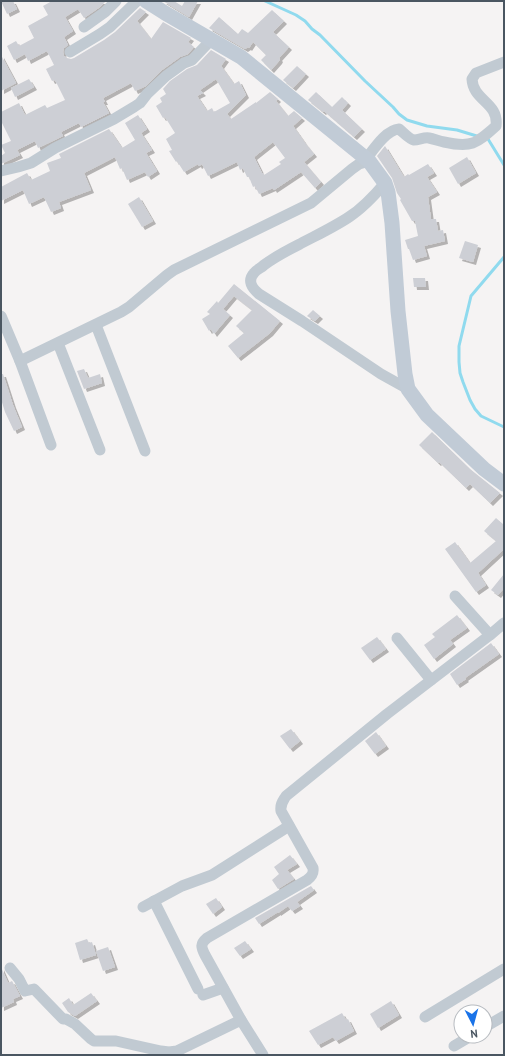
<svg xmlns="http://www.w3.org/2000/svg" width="505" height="1056" viewBox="0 0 505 1056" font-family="'PT Sans',sans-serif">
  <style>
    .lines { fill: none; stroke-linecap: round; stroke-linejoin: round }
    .stream { stroke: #90daee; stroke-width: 3 }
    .building { fill: #cdcfd5; fill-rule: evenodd; filter: url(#shadow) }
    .street { stroke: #c1cad2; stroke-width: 11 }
    .secondary { stroke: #c1cbd6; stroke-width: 15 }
  </style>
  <defs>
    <filter id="shadow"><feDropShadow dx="3" dy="3" stdDeviation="0" flood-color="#0004"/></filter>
  </defs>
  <rect width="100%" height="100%" fill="#f5f3f3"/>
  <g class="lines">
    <g class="stream">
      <polyline points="265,1 296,15 305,21 312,29 320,35 365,81 393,107 399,114 407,120 427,126 457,130 480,137"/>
      <polyline points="485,138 488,139 504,165"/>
      <polyline points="504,257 471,296 459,346 459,362 460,373 463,382 470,400 475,409 481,416 504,427"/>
    </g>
  </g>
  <g class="building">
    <polygon points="1,1 13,1 17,9 7,14"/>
    <polygon points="52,1 106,1 100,7 84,18 78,9 65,17 73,31 64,37 68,45 64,48 63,52 64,56 67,58 71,59 74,58 104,40 115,32 140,8 146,12 137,21 151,39 163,22 191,38 188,42 194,47 188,54 180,57 162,70 146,86 135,91 131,83 103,98 105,102 103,102 109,113 81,127 79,123 61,132 63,136 38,148 35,141 17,150 20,155 1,164 1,156 5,153 1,145 11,141 1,121 1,112 19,103 25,115 45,105 47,108 65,100 55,80 52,81 46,69 54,65 47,51 28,61 25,54 14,60 7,46 16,41 19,46 34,38 28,26 48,15 43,6"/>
    <polygon points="163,1 174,1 182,6 185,1 198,1 189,17"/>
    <polygon points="272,10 284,21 273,32 289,47 279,58 280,59 279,61 271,70 261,60 266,55 253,42 249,48 248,47 245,49 209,28 219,17 238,34 242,29 248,33"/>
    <path d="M211,50L226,59L221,66L234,84L239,81L246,95L227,114L231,119L256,102V103L270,92L278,99L276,101L288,116L294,111L302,118L293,126L305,143L314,154L304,162L321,182L315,188L301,172L274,190L273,188L259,194L255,186L253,187L249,177H247L243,168L240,170L237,162L208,176L202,164L199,166L198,164L184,172L177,161L176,162L169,151L172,150L166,139L175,133L165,117L163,118L156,106L162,102L160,98L166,94L163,89L170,81L187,69L197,65ZM216,79L230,103L214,112L212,108L207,111L197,96L203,93L200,90ZM273,142L285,158L279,162L281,164L264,175L263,173H262L254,157Z"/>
    <polygon points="1,55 16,83 1,91"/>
    <polygon points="297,66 306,74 293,88 283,80"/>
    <polygon points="29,79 34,87 15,97 11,88"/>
    <polygon points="316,92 332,107 342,97 348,103 342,110 362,129 354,137 324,111 323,112 308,100"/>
    <polygon points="138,115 147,129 141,133 152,150 146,153 157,171 148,177 145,172 127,180 122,168 120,169 115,157 84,173 91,190 59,202 61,208 51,212 44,197 29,204 23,190 1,201 1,187 27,173 31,180 50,171 47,163 61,158 59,154 109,129 122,148 135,140 125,123"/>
    <polygon points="385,146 404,177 408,174 409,175 428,164 434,173 427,177 437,192 428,197 431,219 436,219 438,231 443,230 445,241 424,246 427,256 413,260 409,249 408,249 405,240 418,236 415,221 412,221 400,200 401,199 397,193 392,178 377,156"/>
    <polygon points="467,157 476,173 458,184 449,168"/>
    <polygon points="139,197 153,221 142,227 128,204"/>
    <polygon points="465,241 478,245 473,262 459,258"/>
    <polygon points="413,278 425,278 426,287 414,287"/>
    <polygon points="234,284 280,321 270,333 238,358 228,346 244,333 236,326 252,310 234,296 223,309 230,315 214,334 211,329 209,331 202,319 210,314 207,312 217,301 218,303"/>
    <polygon points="313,310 320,316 315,321 307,316"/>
    <polygon points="84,369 88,378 100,374 102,383 84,389 77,371"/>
    <polygon points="1,374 3,374 13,405 22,427 14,431 5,412 1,399"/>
    <polygon points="432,432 470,469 500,493 490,503 470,484 466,488 439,462 438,463 419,445"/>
    <polygon points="496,518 504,525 504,549 478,573 486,585 476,592 445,549 455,542 470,563 496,541 484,531"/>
    <polygon points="504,574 504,588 498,595 491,590"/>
    <polygon points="457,615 467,628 450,640 453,644 434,659 424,645 435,637 432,634"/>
    <polygon points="377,637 386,649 370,660 361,648"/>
    <polygon points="491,643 499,654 465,678 466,679 457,685 450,674"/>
    <polygon points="291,729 300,741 290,749 280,736"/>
    <polygon points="376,732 386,746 375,754 365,741"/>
    <polygon points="290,855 297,864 287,870 294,879 278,889 272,880 279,874 274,867"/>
    <polygon points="311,886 314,890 297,902 300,906 292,911 288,906 278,913 278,912 259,924 255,918"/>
    <polygon points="216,898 222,907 213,914 206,904"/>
    <polygon points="87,939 89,943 92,942 96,955 80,960 75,943"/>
    <polygon points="245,941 251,949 240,956 234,948"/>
    <polygon points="108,947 115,967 103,971 96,951"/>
    <polygon points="1,967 8,983 12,981 20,996 13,999 14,1002 1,1008"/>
    <polygon points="91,993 97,1001 75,1016 68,1012 62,1003 69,998 73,1005"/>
    <polygon points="391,1001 399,1015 378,1028 370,1014"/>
    <polygon points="342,1013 346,1020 348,1019 354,1031 336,1041 333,1037 318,1045 309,1031"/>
  </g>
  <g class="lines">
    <g class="street">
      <polyline points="84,27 105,12 116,1"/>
      <polyline points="70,52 100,34 110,27 137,1"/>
      <path d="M366,159C374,149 386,130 399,129C403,132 409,139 414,140C419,140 424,137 429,138C434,139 439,141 444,142C471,148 476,144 496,126C499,102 473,101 472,79L476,73L504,62"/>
      <polyline points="1,171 18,167 31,163 55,148 114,119 134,107 140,103 147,94 166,76 184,63 192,60 212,39"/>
      <path d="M385,183C374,196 363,208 349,217C334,227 317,235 300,244C288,250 275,257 264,265C261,268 256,270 254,273C247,281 252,288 259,294L302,321L381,374L408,389"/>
      <polyline points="1,316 20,361 51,445"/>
      <polyline points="96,325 145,451"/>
      <polyline points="58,343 100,450"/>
      <polyline points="20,361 121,312 129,307 167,275 174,270 311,203 352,169 359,164 369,161"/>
      <polyline points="455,596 490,635"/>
      <polyline points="397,638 431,680"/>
      <polyline points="154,901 198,989"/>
      <polyline points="143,907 182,886 212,875 289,826"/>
      <polyline points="10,968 19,979 25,991 34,989 63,1019 66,1019 75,1024 91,1039 94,1041 116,1041 161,1051 169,1052 177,1051 241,1020"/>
      <polyline points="203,995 223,988"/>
      <polyline points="425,1017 504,969"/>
      <polyline points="485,1027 504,1016"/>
      <polyline points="454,1046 471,1036"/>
      <path d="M263,1055L241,1020L205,955C201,947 200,944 207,938L307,880C311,877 314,874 313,868L281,811C280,804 283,801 286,796L387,714L490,635L504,623"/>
    </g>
    <polyline class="secondary" points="146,1 165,13 241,57 369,161 385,183 388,192 392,223 398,311 405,374 408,389 427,415 484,469 504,484"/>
  </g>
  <rect width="505" height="1056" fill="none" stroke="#4a5661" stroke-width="4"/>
  <g transform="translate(473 1024) rotate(174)"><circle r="19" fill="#ffffff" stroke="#b7bbc0"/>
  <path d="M0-3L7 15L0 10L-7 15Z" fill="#1a73e8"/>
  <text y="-6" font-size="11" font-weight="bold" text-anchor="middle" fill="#4a5661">N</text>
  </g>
</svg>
